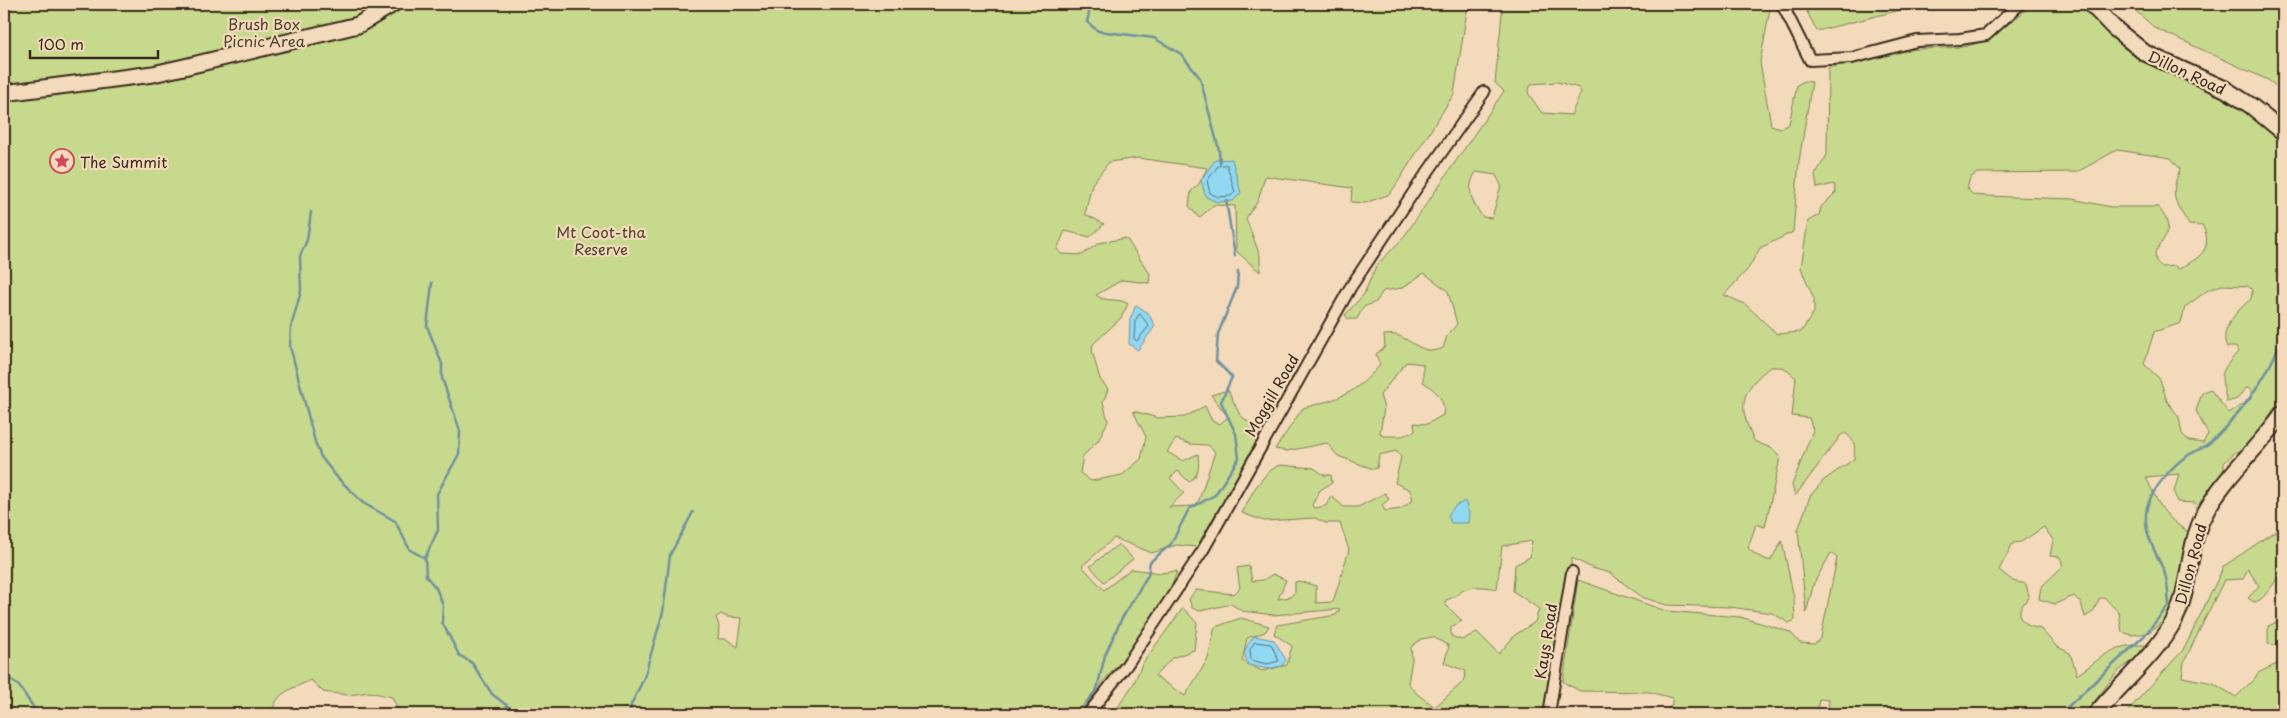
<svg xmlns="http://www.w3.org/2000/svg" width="2287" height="718" viewBox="0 0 2287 718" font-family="'Playpen Sans',sans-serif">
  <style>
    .green { fill: #c6d98d; stroke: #808256; fill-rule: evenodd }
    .water { fill: #91d8f3; stroke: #6f929e }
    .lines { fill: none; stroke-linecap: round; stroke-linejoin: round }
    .shore { stroke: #5d7073; stroke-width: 1 }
    .stream { stroke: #6f929e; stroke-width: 2.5 }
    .minor-casing { stroke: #3b2a1e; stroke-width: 14 }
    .secondary-casing { stroke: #3b2a1e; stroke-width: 19 }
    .minor { stroke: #f2daba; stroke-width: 10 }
    .secondary { stroke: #f2daba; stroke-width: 15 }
    .labels { text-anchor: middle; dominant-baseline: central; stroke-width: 4.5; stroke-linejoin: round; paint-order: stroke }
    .park-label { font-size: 15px; fill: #50442f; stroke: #f2daba }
    .street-label { font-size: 15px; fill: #3b2a1e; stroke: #f2daba }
    .poi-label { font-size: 15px; fill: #3b2a1e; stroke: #f2daba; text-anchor: start }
  </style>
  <rect width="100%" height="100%" fill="#f2daba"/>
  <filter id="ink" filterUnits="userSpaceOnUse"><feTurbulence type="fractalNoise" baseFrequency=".02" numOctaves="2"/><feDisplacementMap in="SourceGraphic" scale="10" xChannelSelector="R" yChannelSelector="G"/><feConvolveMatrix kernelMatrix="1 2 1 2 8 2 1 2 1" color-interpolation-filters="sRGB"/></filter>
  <g filter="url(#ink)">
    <g class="green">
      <path d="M4,4H1468L1454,94L1390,194L1365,203L1351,202L1352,188L1265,176L1258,201L1246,218L1260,256V272L1236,251L1235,206L1214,205L1199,218L1189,206L1191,191L1199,184L1207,168L1138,158L1109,162L1092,184L1085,214L1104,224L1090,237L1065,231L1057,249L1061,254L1082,255L1099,243L1126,238L1150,274L1149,283L1122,280L1096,295C1105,303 1119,297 1128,304L1121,318L1093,344L1092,351L1100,379L1108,389L1103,402L1108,421L1098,441L1083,456L1080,473L1091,481L1122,475L1141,459L1146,437L1133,411L1158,418L1185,417L1205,406L1212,421L1220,424L1228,417L1211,395L1228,390L1240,415L1254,427L1269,401H1279L1197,547L1176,545L1152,553L1114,538L1082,566L1104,590L1131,569L1161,573L1177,571L1166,604L1141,638L1075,714H400L392,697L370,692L348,695L323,692L311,680C292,689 275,692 272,714H4ZM1176,439L1190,444L1208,445L1215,452L1199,500L1195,506L1169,507L1184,493L1170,478L1178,471L1189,482C1200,474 1199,466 1198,454L1183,461L1167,452ZM721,614L727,617L742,618L738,647L726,639H718L719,626L716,617Z"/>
      <path d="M1503,4H1771L1760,62L1771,125L1781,128L1789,124L1797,85L1804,81L1812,82L1799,161L1793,232L1760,248L1748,269L1724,295L1745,304L1777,334L1801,332L1814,312V299L1801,268L1808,221L1819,215L1821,207L1836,192L1834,184L1817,188L1815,175L1827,155L1828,68L1902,50L1963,47L1986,41L2034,4H2085L2114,34L2227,97L2283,137V396L2246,449L2234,453L2224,463V476L2200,511L2196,509L2195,503L2177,502L2174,492L2179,474L2146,477C2158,504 2164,517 2190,533L2184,569L2169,617L2148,633L2132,635L2122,632L2119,613L2104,597L2099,599L2093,612L2085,617L2081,603L2074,596L2055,604L2039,599L2041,587L2063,566L2060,557L2050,556L2053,540L2044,527L2021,542L2013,543L1999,570L2013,581L2026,584L2029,596L2020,609V618L2029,626L2041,629L2056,646L2070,653L2077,675C2106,655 2115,641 2153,646L2117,672L2085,714H1828L1829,700L1819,699L1817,714H1661L1672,705V698L1650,692L1580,691L1563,682L1578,580L1666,611L1740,617L1790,632L1800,643L1815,644L1821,637L1837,558L1831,553L1814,583L1806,613L1798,530L1810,496L1824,480L1854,459C1855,447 1856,441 1845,433L1841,435L1795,496L1792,485L1813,430L1809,418L1792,416L1796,378L1783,367H1770C1739,392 1738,406 1754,441L1773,449L1780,458L1765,527L1756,524L1748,548L1756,555L1770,561L1782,541L1794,598L1795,620L1789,623L1772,613L1730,607L1666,605L1642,597L1610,573L1592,568L1572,558L1548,714H1119L1118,707L1134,683L1142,664L1183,608L1197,623L1194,650L1172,658L1155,676L1185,696L1208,659L1215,627L1241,618L1269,626L1265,632L1247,638L1242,661L1262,671L1287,665L1292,646L1274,634L1277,625L1336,615L1340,609L1274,615L1242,611L1231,604L1200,611L1192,608L1189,599L1196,590L1234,594L1240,588L1237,568L1249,566L1252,581L1263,580L1273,574L1286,580L1278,599L1290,597L1295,592V582L1299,581L1316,586V603L1333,602L1349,550L1340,523H1326L1315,518L1264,521L1242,513L1255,488L1268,472L1279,465L1314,468L1324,475H1331L1332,483L1320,490L1312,505L1314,508L1326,506L1331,496L1344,507H1358L1385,493L1389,499L1382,505L1385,511L1401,509L1413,500L1410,490L1395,483L1401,457L1396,451L1379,455L1377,468L1373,469L1338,456L1327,443L1287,451L1275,449L1303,408C1341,398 1354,395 1380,365L1376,354L1385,347L1384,335C1387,335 1392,334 1396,335C1413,340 1424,357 1443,348L1447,336L1457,324L1448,291L1424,273L1402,288L1383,291L1376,302L1363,307L1357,319H1348L1345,315L1364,294L1376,266L1403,238L1504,91L1495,83ZM1557,82L1579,88L1581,92L1571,115L1542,113L1528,93L1531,84ZM2117,150L2171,158L2180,169C2169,197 2175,201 2189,225L2203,226C2214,251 2198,258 2179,269L2175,266L2161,267L2156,261L2155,252C2168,234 2174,226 2158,207H2111L2072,199L1986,196L1973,195L1967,188L1970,178L1977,173L2077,172ZM1476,172L1496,175L1501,185L1492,218L1483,217C1472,203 1465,189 1476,172ZM2222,285L2248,286L2252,290L2251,299C2239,309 2218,329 2227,347H2236L2238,352C2218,374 2220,374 2227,402L2237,399L2246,388L2251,389V399L2229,413L2210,389L2202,393L2196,411L2208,434L2203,443L2189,441L2182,434L2179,417L2167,401L2160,379L2144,364L2154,332L2181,323L2185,307L2208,290ZM1406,362L1423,364V382C1435,390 1446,399 1443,415L1427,424L1414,423L1415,431L1402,436H1383L1380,433L1384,408L1380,395ZM1532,541L1530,557L1515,565L1513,591L1539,609L1535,622L1515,635L1499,654L1477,632L1462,640L1451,636V627L1462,621L1445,604L1446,600C1454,598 1457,594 1464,590C1474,585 1486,587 1497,589L1502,546ZM1433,637L1449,646L1444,663L1466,671L1463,682L1435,707L1417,694L1408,683L1412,660L1411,647L1421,639Z"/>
      <polygon points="1803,4 1996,4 1991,9 1904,9 1817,31"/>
      <polygon points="2128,4 2283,4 2283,91 2268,80 2155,28"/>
      <path d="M2283,526C2283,553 2287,568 2269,590C2264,596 2261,601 2254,602L2248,598L2259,586L2248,569L2243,579L2224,580L2184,662L2182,677L2213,683L2236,697L2255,678L2258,673L2283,661V714H2125L2184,649L2224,566Z"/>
      <polygon points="1119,544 1133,559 1104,582 1090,566"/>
      <polygon points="2283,620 2283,646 2268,644 2268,626"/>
    </g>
    <g class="water">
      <polygon points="1232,159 1241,193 1233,201 1217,202 1206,197 1201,180 1215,160"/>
      <polygon points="1136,305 1148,313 1155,326 1138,350 1129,344 1130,320"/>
      <polygon points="1465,501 1469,513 1468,523 1451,523 1448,515 1455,506"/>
      <path d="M1254,636L1274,640L1286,660L1282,666L1267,669L1248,665C1242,651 1246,646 1254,636Z"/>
    </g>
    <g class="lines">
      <g class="shore">
        <polygon points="1227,165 1235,192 1231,196 1218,197 1210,193 1207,181 1218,166"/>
        <polygon points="1140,314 1149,326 1137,341 1134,339 1135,321"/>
        <polygon points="1255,642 1271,644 1279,661 1267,664 1251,660 1250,650"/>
      </g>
      <g class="stream">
        <polyline points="1091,4 1087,22 1098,31 1154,38 1181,54 1200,78 1219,150 1220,163"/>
        <polyline points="1226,200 1235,256"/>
        <polyline points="311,212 307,240 300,256 301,291 291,327 290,346 315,442 321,457 336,476 363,503 395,521 410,550 425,558"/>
        <polyline points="432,283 427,326 442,364 442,378 460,431 459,454 437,494 438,530 425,558 426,576 436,588 443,605 442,622 459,655 472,663 492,694 518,714"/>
        <polyline points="4,674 19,686 38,714"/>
        <polyline points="629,714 631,705 644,678 663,612 670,555 693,512"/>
        <polyline points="1079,714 1097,689 1105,655 1121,620 1148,575 1150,562 1171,544 1189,509 1215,495 1239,458 1236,434 1221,402 1232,377 1216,361 1218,334 1237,287 1238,271"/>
        <path d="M2060,714L2144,636L2169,605C2168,595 2168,581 2164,571C2156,552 2144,536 2146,514C2147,495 2171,466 2187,456C2195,451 2206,447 2213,440C2242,411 2273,372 2283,332"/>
      </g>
      <defs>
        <g id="minor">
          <polyline points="1782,4 1810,60 1852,58 1917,41 1960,39 1986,35 2020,4"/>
          <polyline points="1088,714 1126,666 1203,550 1350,288 1415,190 1484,92"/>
          <polyline points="1549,714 1572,572"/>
        </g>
        <g id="secondary">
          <polyline points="2091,4 2114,28 2145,53 2225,89 2250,105 2283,132"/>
          <polyline points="4,93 153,74 184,67 358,25 393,4"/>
          <path d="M2096,714C2121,683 2154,657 2174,621C2191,588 2187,548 2204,515C2223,477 2259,448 2283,413"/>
        </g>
      </defs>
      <use href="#minor" class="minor-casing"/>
      <use href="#secondary" class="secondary-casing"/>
      <use href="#minor" class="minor"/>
      <use href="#secondary" class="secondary"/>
    </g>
  </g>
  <defs>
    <symbol id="sight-ring" viewBox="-11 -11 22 22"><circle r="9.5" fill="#f2daba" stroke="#d1495b" stroke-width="1.5"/><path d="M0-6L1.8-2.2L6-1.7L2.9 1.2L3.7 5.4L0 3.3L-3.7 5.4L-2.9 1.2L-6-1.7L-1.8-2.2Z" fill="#d1495b"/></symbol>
  </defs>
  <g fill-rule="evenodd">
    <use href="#sight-ring" x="48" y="147" width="28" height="28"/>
  </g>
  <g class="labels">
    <g class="park-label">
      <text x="264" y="23">Brush Box<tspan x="264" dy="17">Picnic Area</tspan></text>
      <text x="601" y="231">Mt Coot-tha<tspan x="601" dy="17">Reserve</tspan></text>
    </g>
    <g class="street-label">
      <text transform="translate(2187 72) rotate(25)">Dillon Road</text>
      <text transform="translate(1271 395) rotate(-60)">Moggill Road</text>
      <text transform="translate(2190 564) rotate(-75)">Dillon Road</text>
      <text transform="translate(1545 641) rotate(-81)">Kays Road</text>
    </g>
    <g class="poi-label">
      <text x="80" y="161">The Summit</text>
    </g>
  </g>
  <rect width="2287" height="718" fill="none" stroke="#f2daba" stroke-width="20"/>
  <rect x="10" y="10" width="2267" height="698" fill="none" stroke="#3b2a1e" stroke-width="2" filter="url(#ink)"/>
  <path d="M30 50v8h128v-8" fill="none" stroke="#3b2a1e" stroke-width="2.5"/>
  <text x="38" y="50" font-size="15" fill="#3b2a1e" stroke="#f2daba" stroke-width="4" paint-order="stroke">100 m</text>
</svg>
